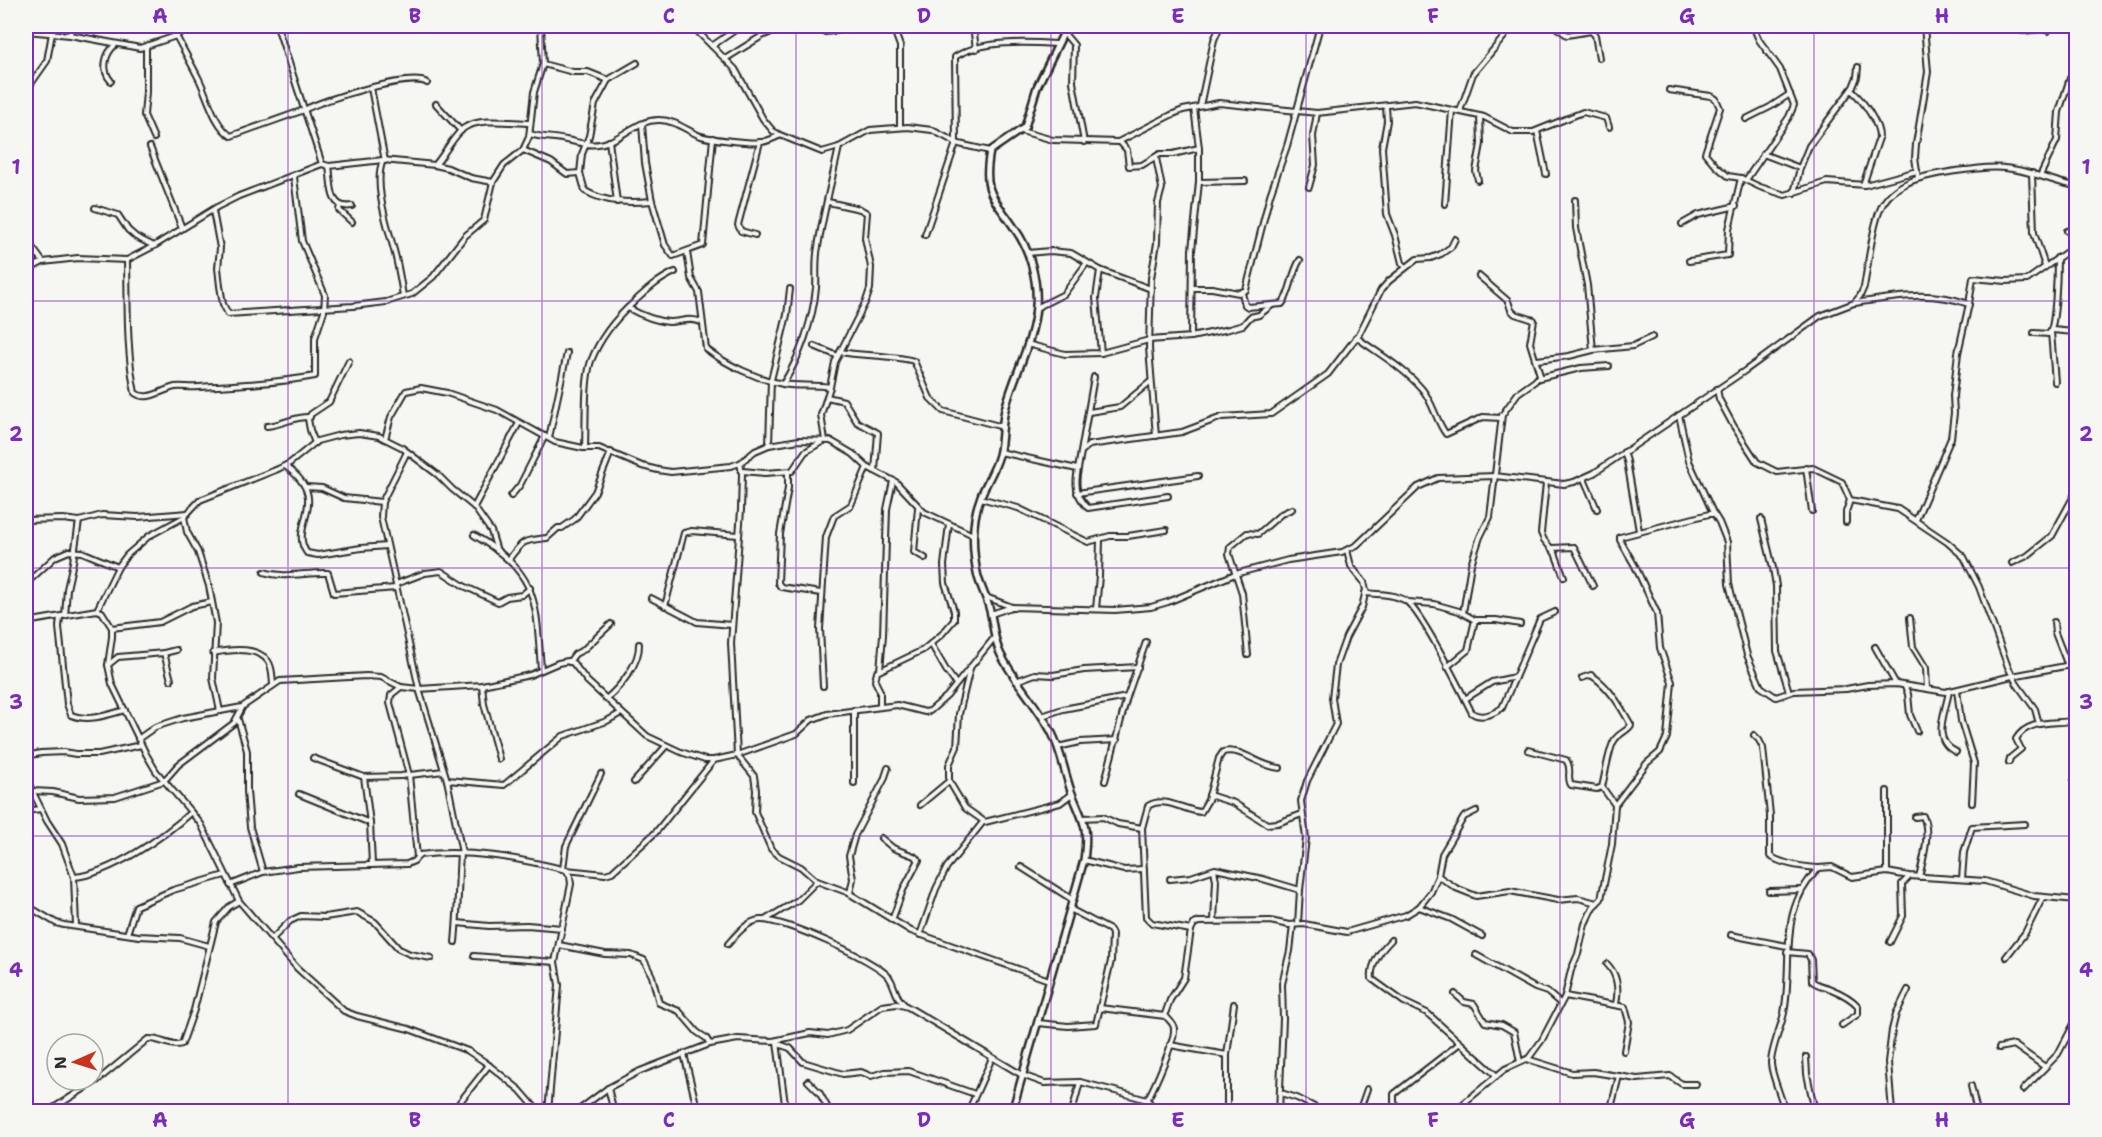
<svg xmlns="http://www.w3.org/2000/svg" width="2102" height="1137" viewBox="0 0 2102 1137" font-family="'Shantell Sans',sans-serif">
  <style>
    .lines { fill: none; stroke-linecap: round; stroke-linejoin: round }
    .minor-casing { stroke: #2b2b2b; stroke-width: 8 }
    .tertiary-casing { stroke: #2b2b2b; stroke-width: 10 }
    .minor { stroke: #f6f6f2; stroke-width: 4 }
    .tertiary { stroke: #f6f6f2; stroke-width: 5 }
    .grid { fill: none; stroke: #7b2cbf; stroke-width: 1.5; stroke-opacity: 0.55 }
    .neatline { fill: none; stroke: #7b2cbf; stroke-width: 2 }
    .grid-label { font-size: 20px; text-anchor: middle; font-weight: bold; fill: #7b2cbf }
  </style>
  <rect width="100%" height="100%" fill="#f6f6f2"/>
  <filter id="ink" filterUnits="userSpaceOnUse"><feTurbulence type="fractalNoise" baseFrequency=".0167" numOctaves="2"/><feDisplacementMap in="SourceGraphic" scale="12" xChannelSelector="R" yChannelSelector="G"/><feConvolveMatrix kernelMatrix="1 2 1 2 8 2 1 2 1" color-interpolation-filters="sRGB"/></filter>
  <g filter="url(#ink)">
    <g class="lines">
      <defs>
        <g id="minor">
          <path d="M171,26C180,44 190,61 199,79C208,97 214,125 231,136L304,110C321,100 412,72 427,83"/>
          <polyline points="277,26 322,164"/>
          <polyline points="458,26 462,27"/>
          <polyline points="692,26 735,69 763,119 773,131 780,135 822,152 839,147 870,130 908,127 932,130 959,144 990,151"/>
          <polyline points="806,26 825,32 877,26"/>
          <polyline points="888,26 894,30 900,46 900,126"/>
          <polyline points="973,26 976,49"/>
          <polyline points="1554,26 1567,35 1591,31 1595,35 1599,58"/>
          <polyline points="2006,26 2022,31 2044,29 2048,31"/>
          <polyline points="26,31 70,35 140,48 176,36 190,26"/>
          <polyline points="1063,32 1074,45 1073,82 1084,142"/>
          <polyline points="70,35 71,26"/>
          <polyline points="712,46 741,26"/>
          <polyline points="146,47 146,92 144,115 154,138"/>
          <polyline points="725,59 762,36 785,26"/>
          <path d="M543,64L573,72H588L608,80L595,104L589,136L582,154L580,173L585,191C606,203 629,203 652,201"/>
          <polyline points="608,80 637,63"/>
          <path d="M111,81C101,70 105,54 115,45"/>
          <polyline points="371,88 385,161"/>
          <polyline points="1669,90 1711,96 1716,99 1720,108 1705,153 1717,167 1728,176 1741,178 1760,187 1785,195 1827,182 1865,185 1917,171"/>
          <path d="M1851,90C1862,99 1880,124 1879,138L1863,185"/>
          <polyline points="436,104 461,131"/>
          <polyline points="1200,106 1214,40 1220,26"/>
          <polyline points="1386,107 1387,121 1382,148 1387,214 1395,235 1402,263 1406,267"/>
          <polyline points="1460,111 1473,74 1513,26"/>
          <polyline points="1746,119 1770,107 1790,94"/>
          <polyline points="642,124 645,163 652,201 665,245 673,256 703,245 713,138"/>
          <polyline points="1021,131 1053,140 1118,142 1171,115 1183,110 1219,103 1317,113 1415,102 1484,117 1513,132 1533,132 1583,112 1606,118 1609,127"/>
          <polyline points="1537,131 1546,174"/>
          <path d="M530,134C542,138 553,137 566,140C583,143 592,148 610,141C627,134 640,119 660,120C674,120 686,130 698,135C707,139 753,144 762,142C768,141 774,138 779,136"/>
          <polyline points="26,137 29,121 28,88 47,61 52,33"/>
          <polyline points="609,141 617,202"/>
          <polyline points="1120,142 1127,150 1129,166 1142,165 1160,154 1173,154 1199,148"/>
          <polyline points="150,147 182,228"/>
          <polyline points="523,150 551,162 567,174 580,173"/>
          <polyline points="1763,154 1800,168"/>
          <polyline points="1156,158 1162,188 1158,203 1157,243 1151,278 1149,348 1156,436"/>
          <path d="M383,160C372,186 390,232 396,258C399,271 401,283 403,296"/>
          <path d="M435,165C444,155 454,135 464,128C481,117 511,123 530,123"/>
          <path d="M329,166C332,183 328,210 352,206"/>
          <polyline points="2032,173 2034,233 2045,266"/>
          <polyline points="2040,176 2057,140 2059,112 2070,78"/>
          <polyline points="1918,178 1915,158 1916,144 1928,72 1924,26"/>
          <polyline points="1478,180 1476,171 1481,144 1480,116"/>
          <polyline points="1746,180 1789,117 1794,105 1780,69 1759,40 1753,26"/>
          <polyline points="1199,182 1245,181"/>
          <polyline points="1309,187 1315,165 1313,136 1317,113"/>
          <polyline points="1794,193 1800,168 1809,146 1853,87 1857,77 1858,67"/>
          <polyline points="1575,200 1576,228 1587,285 1593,350"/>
          <polyline points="1445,204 1452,110"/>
          <polyline points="340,205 339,210 352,222"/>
          <polyline points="95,208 118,215 128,230 136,237 154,246"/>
          <polyline points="213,211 220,248 218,268 220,286 223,304 228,314 353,306 386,302 412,294 433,277 465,236 484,220 493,182 504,165 523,150 529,137 534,92 543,64 541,26"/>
          <polyline points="1682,224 1698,215 1736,206"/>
          <polyline points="2067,231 2076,228"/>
          <polyline points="26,232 32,247 43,262"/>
          <polyline points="755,235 741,231 738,225 760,142"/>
          <path d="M925,235L956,143L955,57C980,40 1027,42 1056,44"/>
          <path d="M687,252L691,278L699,292L706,349C727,365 757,379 783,384C799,387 814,384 830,387"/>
          <polyline points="1028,253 1050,251 1071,253 1100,270 1151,289"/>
          <path d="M127,260C128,304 126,349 135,393C148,402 161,390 175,387C182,386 190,388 198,387C237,385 277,383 315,376V338L324,311L325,295L302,241L294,177"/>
          <polyline points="1689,261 1728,255 1729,229 1741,178"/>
          <polyline points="1100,270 1096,298 1101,353"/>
          <polyline points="26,271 43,262 78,258 127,260 154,246 217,207 239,196 322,164 329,166 383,160 435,165 448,168 471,178 493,182"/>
          <polyline points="1192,288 1212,288 1239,293 1246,290 1270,195 1287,146 1320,26"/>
          <path d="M1242,293L1245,305L1248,307L1282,304C1291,294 1291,274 1300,260"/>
          <path d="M1855,303C1894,297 1930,290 1969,304L1973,278L2006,281L2027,280L2072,248L2076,247"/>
          <path d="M628,308C641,315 654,321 669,322C680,322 690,317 701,322"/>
          <polyline points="1036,308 1064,294 1086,264"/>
          <polyline points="2052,330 2074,332"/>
          <polyline points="2051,332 2055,382"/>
          <path d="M2034,333L2049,334C2056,325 2057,272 2057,258"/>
          <polyline points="1191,337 1192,250 1199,182 1199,148 1194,108"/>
          <path d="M1356,337C1379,354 1404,368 1422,389C1433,402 1436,421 1446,434L1483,417L1501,418"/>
          <polyline points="1027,344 1065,354 1101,353 1149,340 1191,337 1229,329 1243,325 1250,317 1259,315 1271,306"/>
          <polyline points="814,346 838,356"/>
          <path d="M840,352C863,356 893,355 914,361L930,398L943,411L1003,427"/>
          <polyline points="1537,360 1569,356 1593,350 1633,346 1652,337"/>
          <path d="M1094,377L1077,475C1075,489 1078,497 1088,508L1168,496"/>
          <polyline points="1539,378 1581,368 1609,366"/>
          <path d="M783,384C800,357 813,320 816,288C817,274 815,261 818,247C823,213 832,181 839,147"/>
          <polyline points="1717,389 1719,399 1733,425 1757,462 1777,472 1813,468 1842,482 1850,500 1898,509 1947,542 1964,557 1979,587 2008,667 2017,684 2035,709 2039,724"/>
          <polyline points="827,397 844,401 857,422 878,433 875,471"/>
          <polyline points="1089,412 1120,407 1150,382"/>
          <polyline points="1679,415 1689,461 1713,513"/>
          <path d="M267,426C282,425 294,416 310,417"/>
          <polyline points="549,438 567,353"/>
          <polyline points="385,439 391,417 406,391 421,388 447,393 497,410 555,442 583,448 599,448 642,466 658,470 671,472 731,466 740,463 755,451 769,445 799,440 831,441 853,454 867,467 896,482 924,512 973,535"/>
          <polyline points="315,443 310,430 308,419 311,414 329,402 349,361"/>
          <polyline points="769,445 771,380 787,315 790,289"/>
          <path d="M585,448C586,425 584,381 591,361C600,338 616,318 634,302C647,290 659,279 675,272"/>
          <polyline points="1082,451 1089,445 1182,432 1222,417 1271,414 1328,374 1359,334 1381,290 1389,281 1417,259 1431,258 1441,254 1451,247 1455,239"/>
          <polyline points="407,452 382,502 381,517 419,689 447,780 462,853"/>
          <polyline points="1000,452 1077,469"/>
          <polyline points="1624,452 1627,461 1639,531"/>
          <polyline points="740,463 742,474 741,510 731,643 737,755 754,776 756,790 755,812 771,849 779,856 801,867 817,881 847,892 911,931 1049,980"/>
          <path d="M285,466C334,500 287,526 307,553L318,555L361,548L387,546"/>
          <polyline points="1806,468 1812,511"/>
          <polyline points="742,471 765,473 792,471 805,452 825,440 821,415 830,387 835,362 866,301 870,289 871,267 865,238 867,213 860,209 828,202"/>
          <polyline points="788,472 788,488 780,534 778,583 781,587 821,593"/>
          <polyline points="1584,479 1597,509"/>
          <polyline points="1546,483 1541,533 1544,540 1555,553 1564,577"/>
          <polyline points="306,487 322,488 344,498 382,502"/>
          <polyline points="1077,493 1198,476"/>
          <polyline points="511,496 520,485 545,436"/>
          <polyline points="980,498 1018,508 1088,542 1110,536 1128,536 1166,530"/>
          <polyline points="474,507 519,423"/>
          <polyline points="918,508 914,552 925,558"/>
          <polyline points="184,517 187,532 198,552 209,586 216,623 213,678 220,711"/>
          <polyline points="1761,519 1773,568 1776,586 1777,651 1789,692"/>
          <polyline points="26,520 63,519 79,521 102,515 138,517 188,513"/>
          <polyline points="1916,520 1951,438 1954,413 1953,396 1958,353 1969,304"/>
          <polyline points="1846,522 1846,512 1850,500"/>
          <path d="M474,535C539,574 536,600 541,670"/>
          <polyline points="1552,548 1574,547 1593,586"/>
          <path d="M509,559C524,539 523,541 547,538L558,528H562L575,519L584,507L595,492L611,452"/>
          <polyline points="2012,563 2027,556 2052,536 2076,492"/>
          <path d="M264,572C285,579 306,572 328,573L334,593L396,588"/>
          <polyline points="26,580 31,579 55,557 69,551 82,552 118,567"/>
          <polyline points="396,584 425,573 441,571 464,586 498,602 507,597 522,595 530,588"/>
          <path d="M1365,593C1378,594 1395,594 1406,601C1423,614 1461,691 1472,713C1481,719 1493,714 1502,708L1540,619L1555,612"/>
          <polyline points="986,597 1012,607"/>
          <polyline points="651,598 697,622 732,625"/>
          <polyline points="1408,602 1434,604 1459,611 1475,620 1496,620 1520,624"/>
          <polyline points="665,606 684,533 692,531 738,535"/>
          <polyline points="1096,609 1099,576 1100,540"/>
          <polyline points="97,610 118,567 127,555 149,536 184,517 200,500 278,469 290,463 317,441 340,435 359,433 379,436 401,447 438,475 452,489 474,507 491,531 497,551"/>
          <polyline points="1463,613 1471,564 1480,537 1490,517 1502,415 1518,393 1535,381 1540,375 1530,343 1534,320 1515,314 1511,310 1508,301 1479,276"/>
          <path d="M991,614L1012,607L1115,610L1151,607L1168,602L1235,574L1288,560L1342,552L1357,545L1418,487L1438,478L1495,476L1564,484L1574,482L1594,473L1746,370L1820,316L1854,303L1860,296L1864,287C1868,266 1872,228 1880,210C1893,178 1934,174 1964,170C1977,169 1991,166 2005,168C2030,170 2052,182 2076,186"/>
          <polyline points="65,616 67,589 73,562 79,521"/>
          <path d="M60,617L59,627L67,704L71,715C88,722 108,715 125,710"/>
          <polyline points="1910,618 1913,647 1926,668 1927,689"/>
          <polyline points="26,622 97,610 102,612 112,628 112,637 108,665 112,684 146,754 156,771 201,824 239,901 297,968 344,1011 357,1016 409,1029 468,1051 485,1062 520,1090 539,1112"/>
          <polyline points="2054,622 2055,633 2068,666"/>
          <polyline points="112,628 160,622 192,606 212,602"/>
          <polyline points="931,644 946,670 956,684"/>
          <polyline points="1875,647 1896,684"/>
          <polyline points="164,653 176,650"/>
          <path d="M213,653C228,650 257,646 268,661C273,668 272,676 273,684"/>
          <polyline points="1248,655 1242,593 1229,554 1230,547 1247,533 1258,534 1281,514 1292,509"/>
          <polyline points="569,662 575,654 583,650 611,624"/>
          <polyline points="108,665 118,657 164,653 171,680"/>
          <polyline points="1447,667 1468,650 1475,620"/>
          <polyline points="880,670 883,635 887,509 893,481"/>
          <polyline points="1016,681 1035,674 1053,675 1084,670 1138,667"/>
          <polyline points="482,685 484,704 499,759"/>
          <polyline points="823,686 820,629 826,537 834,516 851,505 867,467"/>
          <polyline points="401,687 391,695 390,703 409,775 417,857"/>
          <polyline points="1905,687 1908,694 1910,715 1917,731"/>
          <polyline points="1957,690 1961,721 1974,763 1972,803"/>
          <path d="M1949,691C1946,712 1930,740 1956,752"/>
          <path d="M606,699C621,686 640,663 639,644"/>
          <polyline points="1465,699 1492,682 1515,677"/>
          <polyline points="880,706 880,691 875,681 877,672 923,650 942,634 954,620 954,611 945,583 944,565 949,524"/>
          <polyline points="1042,716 1063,709 1127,697"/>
          <polyline points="238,719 247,751 247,791 250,827 263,872"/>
          <path d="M1754,735L1759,740L1763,748L1770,815V856C1783,865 1803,867 1818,868"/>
          <polyline points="138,739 155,727 183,718 242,707 280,681 366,676 381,677 401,687 419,689 482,685 530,675 558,663 568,661 573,663 587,681 647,736 681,752 705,760 714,760 737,755 796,734 811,720 827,714 897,705 925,712 930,711 947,696 994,638"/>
          <polyline points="1058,747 1080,742 1117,740"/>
          <path d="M1528,750L1566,760C1573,769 1566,777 1571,785L1597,789L1602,787C1605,775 1609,749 1614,741C1618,733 1627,732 1631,725C1621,707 1609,686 1591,675L1582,678"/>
          <polyline points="26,756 41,753 64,752 76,754 99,754 141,745"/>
          <polyline points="313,758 364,777"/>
          <path d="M2009,762L2010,758L2021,749L2016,739C2028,718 2057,725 2076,720"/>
          <polyline points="26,778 47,821 62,844 74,877 76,926"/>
          <polyline points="447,780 504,785 563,736 607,721 621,713"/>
          <polyline points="2074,780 2076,781"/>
          <polyline points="949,781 965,808 985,822 1060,803 1072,794"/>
          <polyline points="1105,781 1127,697 1146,642"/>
          <polyline points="634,782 666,746"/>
          <polyline points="854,783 854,710"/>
          <polyline points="1602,787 1615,805"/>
          <polyline points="32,791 53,792 79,798 115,797 164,781 178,765 234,723 242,708"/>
          <polyline points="1887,791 1887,872"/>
          <polyline points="299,794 370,823"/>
          <polyline points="1209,795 1234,803 1267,824 1278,823 1302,814"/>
          <polyline points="920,805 949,781 949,765 957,747 959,714 970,668"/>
          <polyline points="26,811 41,809"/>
          <path d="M1915,817L1923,816C1931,833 1923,860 1919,877"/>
          <polyline points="1083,818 1103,817 1118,824 1142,828"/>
          <polyline points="881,838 893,848 914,856 919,860 903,890 892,920"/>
          <polyline points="1084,860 1124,870 1144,869"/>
          <polyline points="372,864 370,823 364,777 401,776 444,771"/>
          <polyline points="1021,867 1073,900"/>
          <polyline points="563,869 566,846 601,774"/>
          <polyline points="566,870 605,874 612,872 656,832 714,760"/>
          <polyline points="1214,870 1216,880 1214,921"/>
          <polyline points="1438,876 1456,888 1476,896 1510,891 1558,900 1578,898 1597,903"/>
          <path d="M74,877C110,874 164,837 191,812"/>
          <polyline points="1170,879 1191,877 1215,869 1263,879 1300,890"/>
          <polyline points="1962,879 1964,852 1972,827 2025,824"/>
          <path d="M230,885L263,872L298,867L407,864L414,861L419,855C469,849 518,858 566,870L570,876L571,884L555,962L559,985L548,1112"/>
          <polyline points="1769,891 1801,890"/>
          <polyline points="850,893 853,879 849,856 855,835 884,780 888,768"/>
          <polyline points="26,905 56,923 64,925 139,936 180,938 209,946"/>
          <polyline points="1419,907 1451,919 1482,936"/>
          <polyline points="765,920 798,900 817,881"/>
          <polyline points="457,923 489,926 527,925 562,928"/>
          <polyline points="1298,924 1300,890 1306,838 1301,801 1307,781 1336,724 1332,698 1336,665 1346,637 1362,607 1366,590 1364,582 1351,566 1347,550"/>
          <path d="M1191,930L1152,923L1146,917L1142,828L1148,806C1164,795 1185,811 1201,812L1208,800L1219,758L1223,752C1242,747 1259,767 1280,768"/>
          <polyline points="127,934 136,906 173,890 225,875"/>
          <polyline points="920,935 936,889 947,867 983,822"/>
          <polyline points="1731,935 1787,946"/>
          <polyline points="273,938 290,921 301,916 325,917 357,912 375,922 399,949 410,954 431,958"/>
          <path d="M1391,940C1381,950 1370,964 1372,979L1404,1002L1427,1013L1497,1076"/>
          <path d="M455,942C458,912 458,883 460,853"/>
          <polyline points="1890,942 1903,916 1902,884 1909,877"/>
          <path d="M728,944C736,935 747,921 760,920C781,918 876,960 889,977C896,987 894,996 905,1005"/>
          <polyline points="559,945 605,954 631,955 644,960 652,976 659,1003 679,1011 697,1032 706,1038 710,1044"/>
          <path d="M1787,952L1808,954L1811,960L1812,981C1818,986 1824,986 1831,989C1841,993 1851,998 1858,1006V1014L1842,1025"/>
          <polyline points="1476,955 1535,988 1547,992 1560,1003"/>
          <polyline points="474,956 555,962"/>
          <polyline points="2006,957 2025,933 2043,897"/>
          <path d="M1607,964C1618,975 1619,989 1616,1004"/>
          <polyline points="1455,994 1464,1002 1474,1004 1485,1022 1502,1025 1514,1032 1520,1062"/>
          <polyline points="1565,996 1625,1007 1629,1022 1624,1051"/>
          <polyline points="1100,1008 1165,1016"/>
          <polyline points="1038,1023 1068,1026 1096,1024 1111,961 1112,934 1110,930 1070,909"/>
          <polyline points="777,1042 786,1112"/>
          <polyline points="778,1044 790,1048 803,1062 843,1074 861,1072 871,1076 885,1072 909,1071 975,1094"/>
          <polyline points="1170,1045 1227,1055"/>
          <polyline points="1999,1048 2014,1045 2045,1067"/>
          <polyline points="684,1054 698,1112"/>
          <polyline points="1806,1057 1807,1074 1815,1112"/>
          <polyline points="1528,1059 1542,1040 1565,996 1571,970 1578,954 1585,924 1593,907 1601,899 1612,844 1615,805 1647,763 1660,752 1667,737 1672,682 1660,648 1657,613 1635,566 1620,540 1620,537 1709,514 1714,514 1719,522 1727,542 1729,584 1747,655 1761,687 1776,697 1794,691 1846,689 1868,685 1896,684 1946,692 2012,676 2076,664"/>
          <polyline points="808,1081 819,1092 830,1112"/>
          <polyline points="1971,1086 1977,1112"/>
          <polyline points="608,1088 614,1112"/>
          <polyline points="2023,1090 2058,1054 2076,1020"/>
          <polyline points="1281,1093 1297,1098 1324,1112"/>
          <path d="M1147,1100C1154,1088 1175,1041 1174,1029C1174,1022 1167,1020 1165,1014L1170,1000L1184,978L1191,930L1194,924L1199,922L1270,921L1289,925L1304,924L1347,932L1406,915L1419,907L1431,892L1438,876L1442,854L1464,817L1476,811"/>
          <polyline points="1157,1107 1177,1112"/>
          <path d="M47,1112L98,1080L148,1039C161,1038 170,1048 182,1044L194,1010L216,922L229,907L239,901"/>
          <polyline points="452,1112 489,1065"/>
          <polyline points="576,1112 608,1088 640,1071 710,1044 738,1039 773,1041 810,1033 828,1035 847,1030 882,1006 897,1004 908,1007 1022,1075 1044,1083 1080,1082 1119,1092 1147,1100 1159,1112"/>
          <polyline points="968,1112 992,1058"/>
          <polyline points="1072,1112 1080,1082"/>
          <polyline points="1227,1112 1227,1055 1234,1004"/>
          <polyline points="1279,1112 1283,1019 1282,984 1290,951 1293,925"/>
          <polyline points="1359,1112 1367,1089"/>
          <polyline points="1398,1112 1394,1102 1394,1094 1460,1043"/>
          <polyline points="1453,1112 1505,1069 1527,1059 1572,1073 1593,1072 1637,1079 1670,1076 1682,1084 1696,1084"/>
          <polyline points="1610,1112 1619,1076"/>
          <path d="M1785,1112C1782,1098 1771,1074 1771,1063C1771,1050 1781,1027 1784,1013C1794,960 1776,912 1819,868L1832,867L1852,877L1887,872L1909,876L1985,881L2034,896L2076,900"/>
          <polyline points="1892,1112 1888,1062 1892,1030 1896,1014 1908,990"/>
        </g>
        <path id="tertiary" d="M1012,1112L1084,860C1089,824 1083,822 1071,791C1064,771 1061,750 1051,731C1036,704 1015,682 1001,655C993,640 994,623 989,607C986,597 981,587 978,577C972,552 971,521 981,496C986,483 995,470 999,455C1003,439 1001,422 1006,406C1015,373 1034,340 1036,306C1038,280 1030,250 1015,229C994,197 982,194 990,151L1025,127L1037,87L1067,26"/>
      </defs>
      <use href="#minor" class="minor-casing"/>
      <use href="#tertiary" class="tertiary-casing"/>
      <use href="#minor" class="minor"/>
      <use href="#tertiary" class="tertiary"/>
    </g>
  </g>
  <path class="grid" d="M288,26V1112M542,26V1112M796,26V1112M1051,26V1112M1306,26V1112M1560,26V1112M1814,26V1112M26,301H2076M26,568H2076M26,836H2076"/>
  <rect width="2102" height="1137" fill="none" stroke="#f6f6f2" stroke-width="66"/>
  <g transform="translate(75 1062) rotate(267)"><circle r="28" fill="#f6f6f2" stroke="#a5a5a2" stroke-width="1.5"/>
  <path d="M0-4.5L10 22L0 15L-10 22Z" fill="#c8321e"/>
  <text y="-9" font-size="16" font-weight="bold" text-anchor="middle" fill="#2b2b2b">N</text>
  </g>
  <rect x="33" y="33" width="2036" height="1071" class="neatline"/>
  <g class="grid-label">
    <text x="160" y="23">A</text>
    <text x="415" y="23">B</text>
    <text x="669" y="23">C</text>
    <text x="924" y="23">D</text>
    <text x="1178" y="23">E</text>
    <text x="1433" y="23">F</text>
    <text x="1687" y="23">G</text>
    <text x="1942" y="23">H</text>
    <text x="16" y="174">1</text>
    <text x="2086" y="174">1</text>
    <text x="16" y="441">2</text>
    <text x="2086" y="441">2</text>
    <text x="16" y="709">3</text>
    <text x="2086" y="709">3</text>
    <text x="16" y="977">4</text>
    <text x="2086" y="977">4</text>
    <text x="160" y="1127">A</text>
    <text x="415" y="1127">B</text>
    <text x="669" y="1127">C</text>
    <text x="924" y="1127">D</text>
    <text x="1178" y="1127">E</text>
    <text x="1433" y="1127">F</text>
    <text x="1687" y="1127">G</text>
    <text x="1942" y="1127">H</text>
  </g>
</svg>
